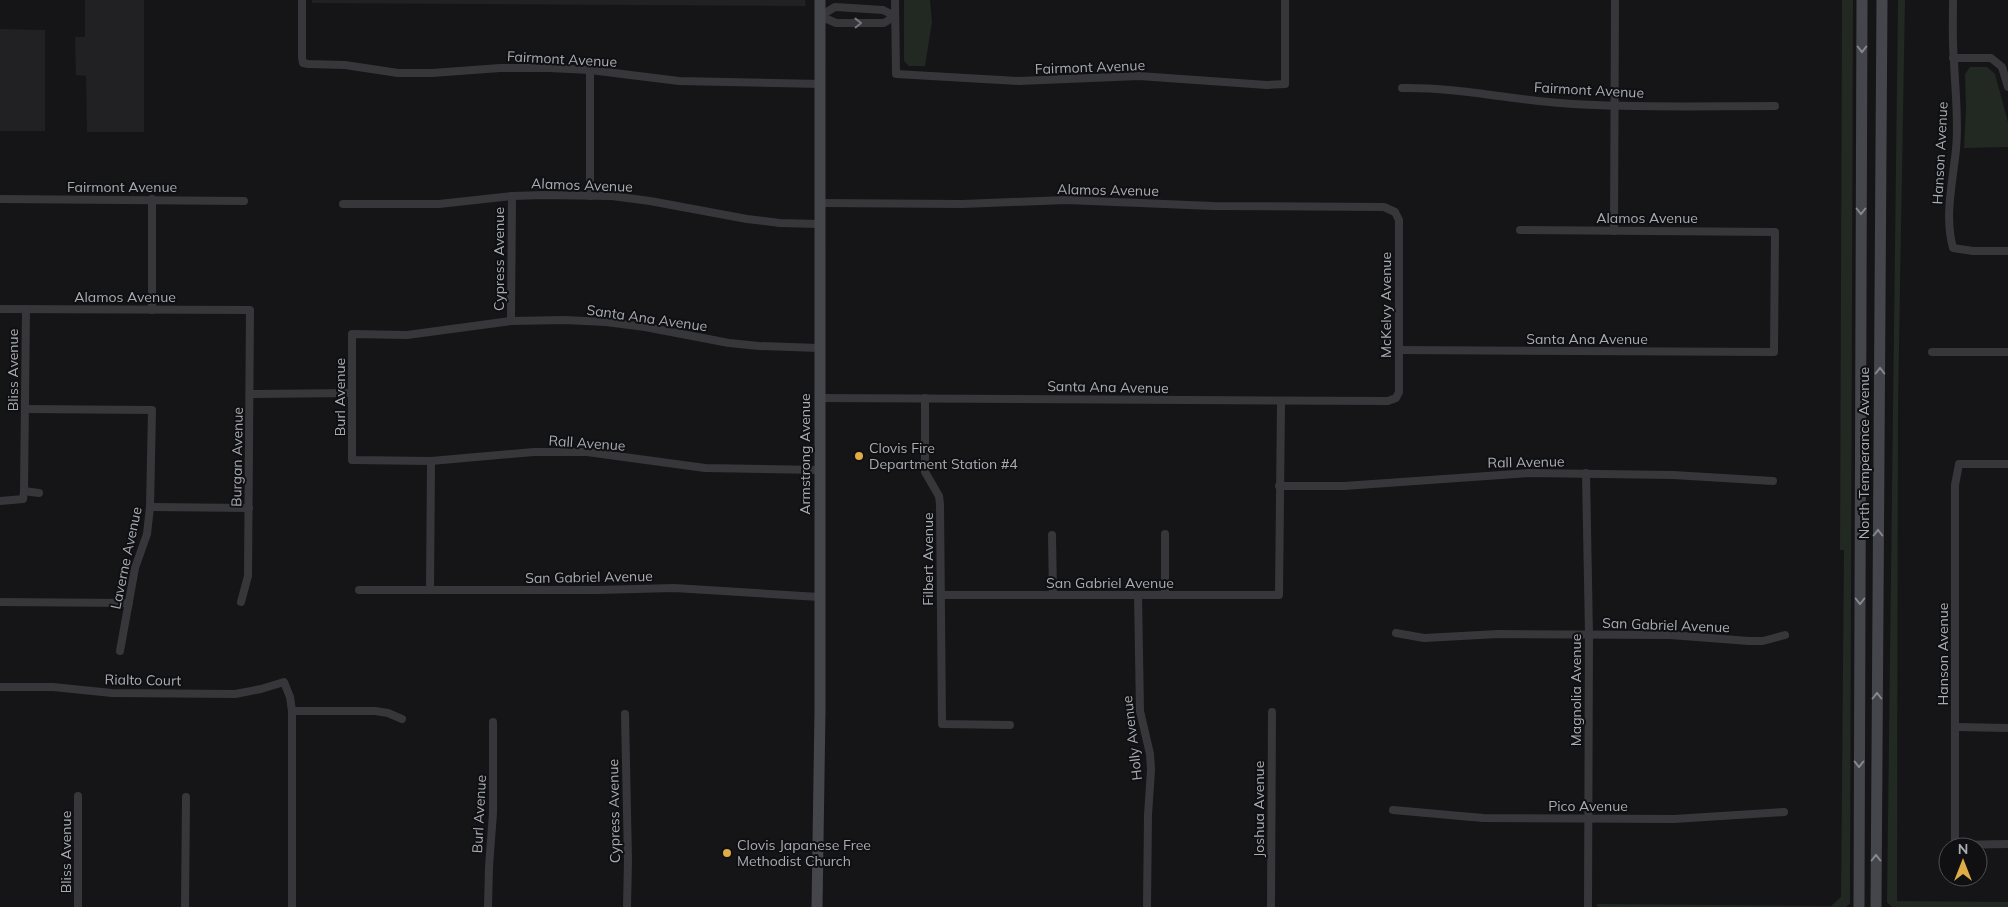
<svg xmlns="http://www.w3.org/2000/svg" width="2008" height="907" viewBox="0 0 2008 907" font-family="Mulish,sans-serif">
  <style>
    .built { fill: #212124 }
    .green { fill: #222822 }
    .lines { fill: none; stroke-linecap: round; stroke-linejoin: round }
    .street { stroke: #37373b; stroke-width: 8 }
    .secondary { stroke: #45464b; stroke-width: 11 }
    .oneway { stroke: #75777e }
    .oneway2 { stroke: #858890 }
    .poi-dot { fill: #dfac45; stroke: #101012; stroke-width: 2 }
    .labels { text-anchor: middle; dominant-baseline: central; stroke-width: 4; stroke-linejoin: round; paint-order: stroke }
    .street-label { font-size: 14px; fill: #a8acb5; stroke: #101012 }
    .poi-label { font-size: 14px; fill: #a8acb5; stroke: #101012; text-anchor: start }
  </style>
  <rect width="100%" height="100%" fill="#151517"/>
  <g class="built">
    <polygon points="85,0 144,0 144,132 87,132 86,76 76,75 75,37 85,37"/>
    <polygon points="312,0 805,0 806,6 312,3"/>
    <polygon points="0,29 45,30 45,131 0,131"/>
  </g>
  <g class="green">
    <polygon points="904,0 930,0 932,22 925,66 909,66 904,61"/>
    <polygon points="1842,0 1853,0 1850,903 1846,907 1598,907 1596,904 1831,906 1841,897 1844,550 1840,550"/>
    <polygon points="1898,0 1905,0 1898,406 1897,901 2008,902 2008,907 1892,907 1887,902"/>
    <polygon points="1970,67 1987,67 1995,74 2008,122 2008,147 1964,148 1966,109 1965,74"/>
  </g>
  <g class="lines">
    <g class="street">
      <polyline points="302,0 302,58 303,63 308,64 345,65 398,73 432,73 500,68 549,68 590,70 679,81 821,84"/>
      <polyline points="895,0 896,74 1019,81 1139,76 1267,85 1285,84 1285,0"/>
      <path d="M1953,0C1953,20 1952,41 1954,61C1955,90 1959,120 1956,149C1953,181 1944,216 1953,248L1973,251H2008"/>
      <polyline points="820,16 835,7 883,10 895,16"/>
      <polyline points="820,16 836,23 884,23 895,16"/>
      <polyline points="1953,58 1991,58 2002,67 2008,87"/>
      <path d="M1402,88C1461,87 1515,101 1573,104C1640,108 1708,106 1775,106"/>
      <polyline points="590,196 590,70"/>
      <polyline points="0,199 244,201"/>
      <polyline points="343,204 439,204 512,196 544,195 612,196 650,201 747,219 780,223 819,224"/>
      <polyline points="1614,231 1615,0"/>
      <polyline points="0,309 250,310 248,576 241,602"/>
      <polyline points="152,310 152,199"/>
      <polyline points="511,321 512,196"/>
      <polyline points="819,348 759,346 729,343 645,327 606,322 564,320 511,321 407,335 352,334 352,460 431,461 534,452 587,452 705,468 820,470"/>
      <polyline points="1399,350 1774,352 1775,232 1520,230"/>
      <polyline points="1932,352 2008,352"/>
      <polyline points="250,394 352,393"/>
      <polyline points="819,398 1388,401 1396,398 1399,392 1399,220 1395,212 1384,207 1213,206 1066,200 962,204 820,203"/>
      <polyline points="925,398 925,472 939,496 940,504 942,724 1010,725"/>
      <polyline points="25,409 152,410 150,507 147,534 135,568 120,651"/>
      <polyline points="2008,464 1959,464 1955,485 1955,845 2008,844"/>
      <polyline points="1586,473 1589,635 1588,907"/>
      <polyline points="1279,486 1344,486 1529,473 1673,475 1773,481"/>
      <polyline points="24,491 39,493"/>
      <polyline points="0,501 23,499 24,491 26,309"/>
      <polyline points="150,507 249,508"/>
      <polyline points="1165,534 1165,595"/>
      <polyline points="1052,535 1053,595"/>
      <polyline points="359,590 597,590 674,588 819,597"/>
      <polyline points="430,590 431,461"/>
      <polyline points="941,595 1279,595 1281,402"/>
      <polyline points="1138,595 1140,711 1150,754 1151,770 1148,815 1147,907"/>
      <polyline points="0,602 129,603"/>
      <polyline points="1396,633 1424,638 1498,634 1670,635 1749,641 1763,641 1785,635"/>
      <polyline points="0,687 53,687 112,693 235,694 261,689 284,682 290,697 292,711 292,907"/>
      <polyline points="292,711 375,711 388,713 402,719"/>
      <polyline points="625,714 628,860 627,907"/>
      <polyline points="1956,727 2008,728"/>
      <polyline points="78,796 78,907"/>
      <polyline points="1393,810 1483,818 1674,819 1784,812"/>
      <polyline points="185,907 186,797"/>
      <polyline points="488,907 489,867 493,813 493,722"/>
      <polyline points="1271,907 1272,712"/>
    </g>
    <g class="secondary">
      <polyline points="817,907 820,711 820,0"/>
      <polyline points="1859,907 1862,0"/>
      <polyline points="1876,907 1882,0"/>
    </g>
  </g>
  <defs><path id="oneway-chevron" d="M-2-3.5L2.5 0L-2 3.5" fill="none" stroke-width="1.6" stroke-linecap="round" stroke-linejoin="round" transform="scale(1.25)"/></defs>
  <use class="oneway" href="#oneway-chevron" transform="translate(858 23) rotate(-1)"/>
  <g class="oneway2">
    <use href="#oneway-chevron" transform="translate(1862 49) rotate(90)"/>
    <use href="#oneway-chevron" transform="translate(1861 211) rotate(90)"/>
    <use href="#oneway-chevron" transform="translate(1880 371) rotate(-90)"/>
    <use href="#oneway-chevron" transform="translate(1878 533) rotate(-90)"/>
    <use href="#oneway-chevron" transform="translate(1860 601) rotate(90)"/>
    <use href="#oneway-chevron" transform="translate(1877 696) rotate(-90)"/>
    <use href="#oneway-chevron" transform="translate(1859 764) rotate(90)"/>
    <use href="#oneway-chevron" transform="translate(1876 858) rotate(-90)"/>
  </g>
  <g class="poi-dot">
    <circle cx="859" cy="456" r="5"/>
    <circle cx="727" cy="853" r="5"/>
  </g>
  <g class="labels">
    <g class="street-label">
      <text transform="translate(562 59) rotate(3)">Fairmont Avenue</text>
      <text transform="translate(1090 67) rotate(-2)">Fairmont Avenue</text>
      <text transform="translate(1589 90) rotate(3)">Fairmont Avenue</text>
      <text transform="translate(1940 153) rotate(-87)">Hanson Avenue</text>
      <text transform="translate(582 185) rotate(2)">Alamos Avenue</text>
      <text x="122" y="187">Fairmont Avenue</text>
      <text transform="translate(1108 190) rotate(1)">Alamos Avenue</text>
      <text x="1647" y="218">Alamos Avenue</text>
      <text transform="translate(499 259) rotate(-90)">Cypress Avenue</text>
      <text x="125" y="297">Alamos Avenue</text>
      <text transform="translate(1386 305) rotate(-90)">McKelvy Avenue</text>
      <text transform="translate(647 318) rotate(8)">Santa Ana Avenue</text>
      <text x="1587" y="339">Santa Ana Avenue</text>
      <text transform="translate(13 370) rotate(-90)">Bliss Avenue</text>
      <text transform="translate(1108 387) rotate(1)">Santa Ana Avenue</text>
      <text transform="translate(340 397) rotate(-90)">Burl Avenue</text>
      <text transform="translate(587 443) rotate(4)">Rall Avenue</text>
      <text transform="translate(1864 453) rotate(-90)">North Temperance Avenue</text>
      <text transform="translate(805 454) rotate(-90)">Armstrong Avenue</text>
      <text transform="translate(237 457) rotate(-89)">Burgan Avenue</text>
      <text transform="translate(1526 462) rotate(-1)">Rall Avenue</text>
      <text transform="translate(126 558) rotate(-78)">Laverne Avenue</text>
      <text transform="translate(928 559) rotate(-90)">Filbert Avenue</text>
      <text transform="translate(589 577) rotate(-1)">San Gabriel Avenue</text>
      <text x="1110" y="583">San Gabriel Avenue</text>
      <text transform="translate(1666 625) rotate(2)">San Gabriel Avenue</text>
      <text transform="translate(1943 654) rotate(-90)">Hanson Avenue</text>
      <text transform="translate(143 680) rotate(1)">Rialto Court</text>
      <text transform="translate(1576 690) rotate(-90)">Magnolia Avenue</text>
      <text transform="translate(1132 738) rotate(-97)">Holly Avenue</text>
      <text x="1588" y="806">Pico Avenue</text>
      <text transform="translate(1259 809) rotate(-90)">Joshua Avenue</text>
      <text transform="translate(614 811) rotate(-91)">Cypress Avenue</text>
      <text transform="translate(479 814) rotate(-87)">Burl Avenue</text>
      <text transform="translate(66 852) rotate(-90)">Bliss Avenue</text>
    </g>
    <g class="poi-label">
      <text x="869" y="448">Clovis Fire<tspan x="869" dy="16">Department Station #4</tspan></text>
      <text x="737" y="845">Clovis Japanese Free<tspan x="737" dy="16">Methodist Church</tspan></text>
    </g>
  </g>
  <g transform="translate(1963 862)"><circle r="24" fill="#101012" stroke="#4d4e53"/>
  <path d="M0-4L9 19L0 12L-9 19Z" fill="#dfac45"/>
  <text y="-8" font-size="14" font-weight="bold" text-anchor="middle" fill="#a8acb5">N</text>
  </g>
</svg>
